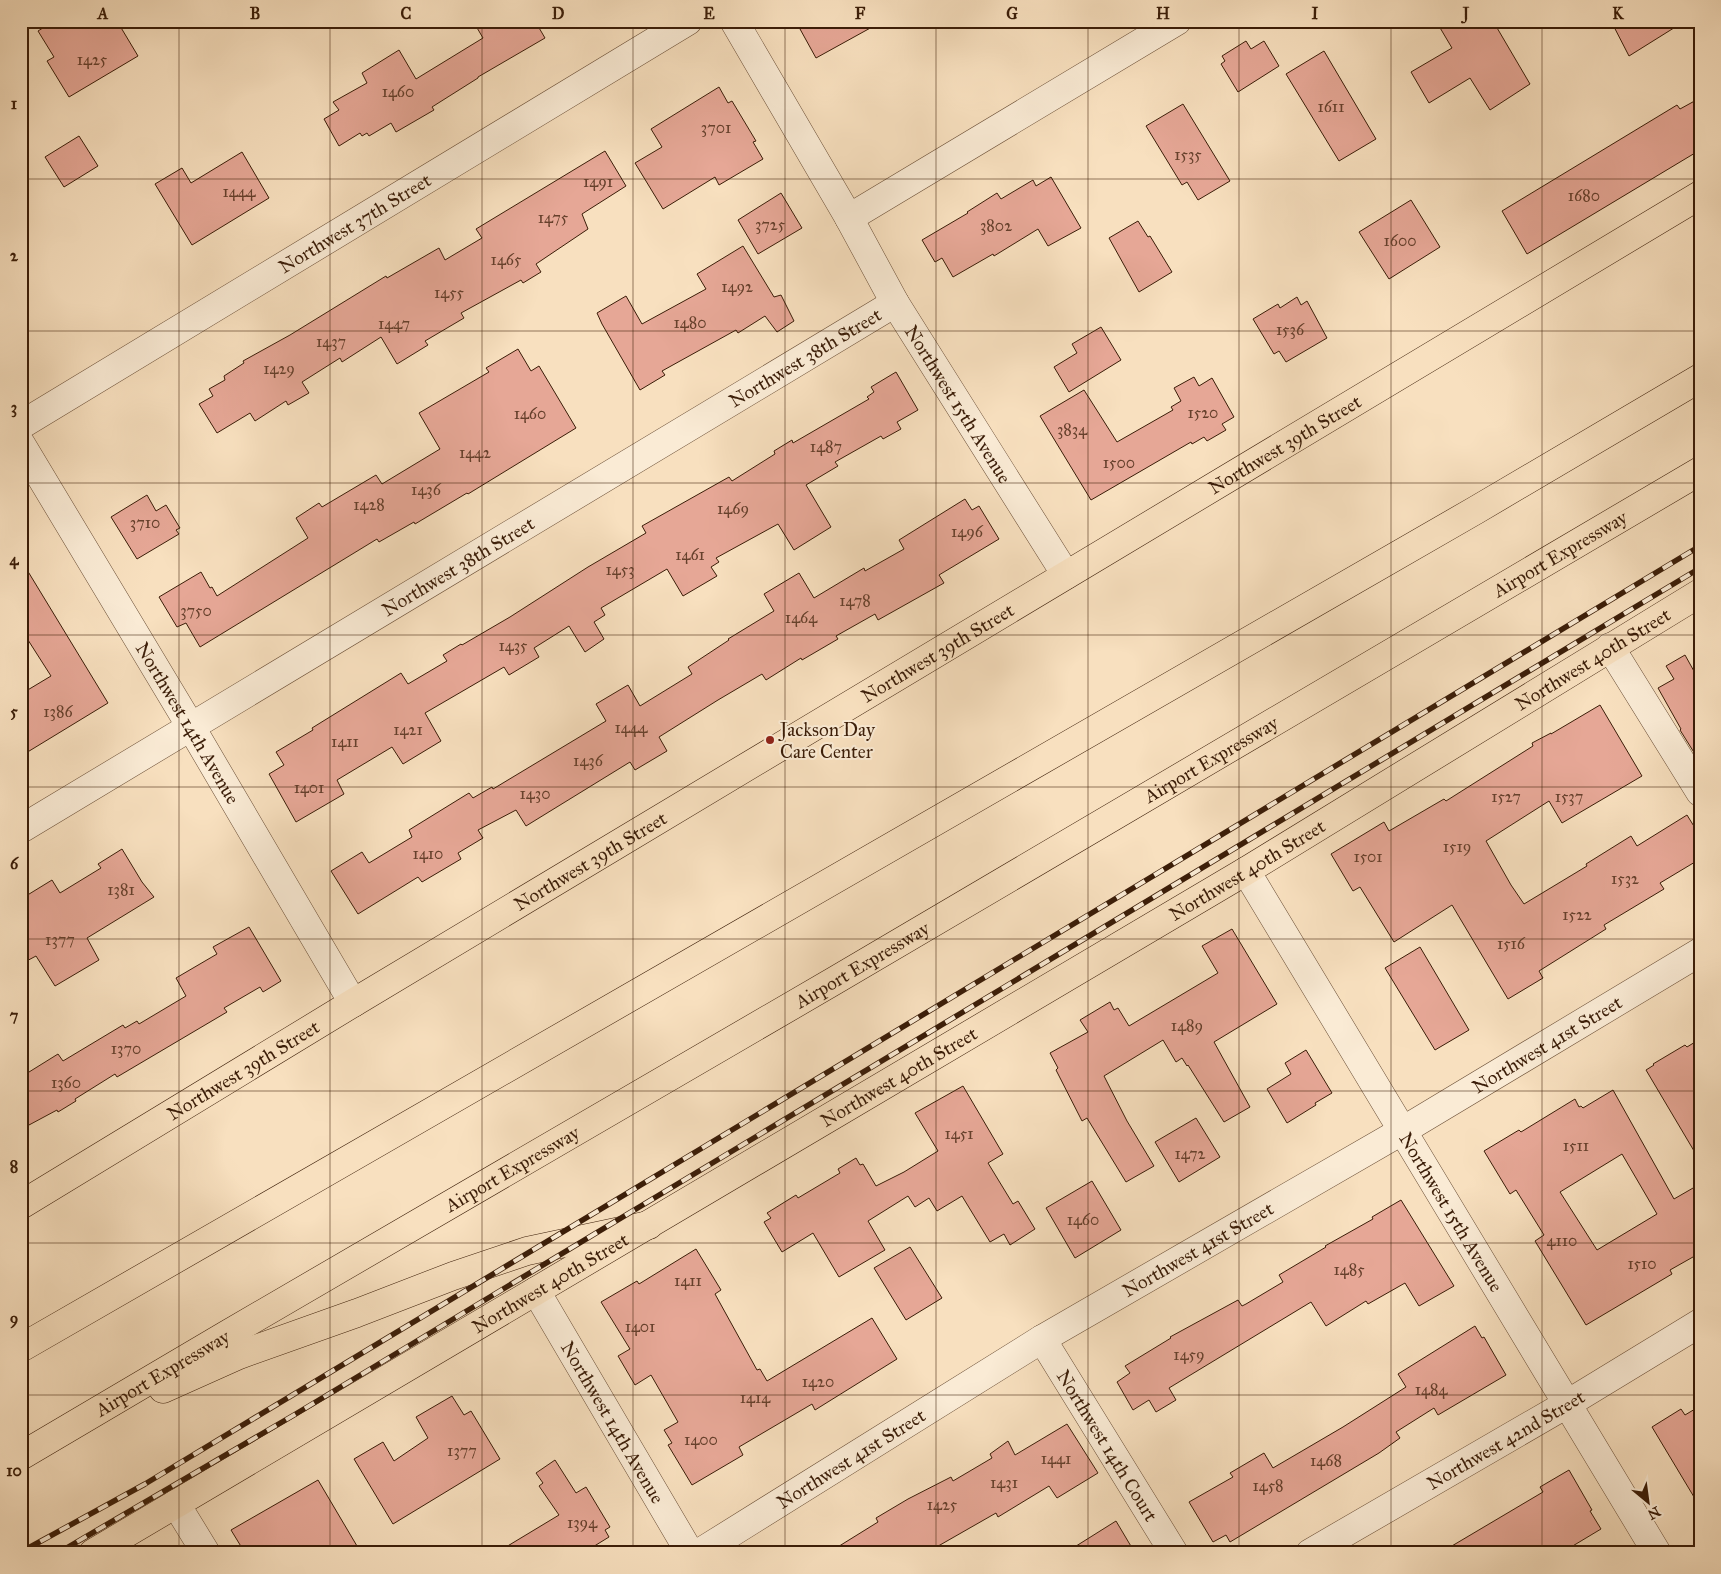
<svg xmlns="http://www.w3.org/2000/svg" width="1721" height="1574" viewBox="0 0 1721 1574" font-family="'IM FELL Great Primer',serif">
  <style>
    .building { fill: #e6a796; stroke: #3b1d08; fill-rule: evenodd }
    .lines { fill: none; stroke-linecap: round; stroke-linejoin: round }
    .minor-casing { stroke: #6a4e36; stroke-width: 29 }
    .major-casing { stroke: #3b1d08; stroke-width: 29 }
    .highway-casing { stroke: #3b1d08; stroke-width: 29 }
    .minor { stroke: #faebd5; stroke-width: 28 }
    .major { stroke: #f8e0bf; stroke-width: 28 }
    .highway { stroke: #f8e0bf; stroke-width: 28 }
    .rail-casing { stroke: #3b1d08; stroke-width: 5.5 }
    .rail { stroke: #faebd5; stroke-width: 4; stroke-dasharray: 11; stroke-linecap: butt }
    .grid { fill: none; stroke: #3b1d08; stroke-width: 1; stroke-opacity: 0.55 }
    .poi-dot { fill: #8f2418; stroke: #faebd5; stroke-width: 2 }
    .labels { text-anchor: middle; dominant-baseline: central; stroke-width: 4; stroke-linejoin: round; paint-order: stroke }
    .number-label { font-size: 16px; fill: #66402c }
    .street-label { font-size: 19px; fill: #3b1d08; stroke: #faebd5 }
    .poi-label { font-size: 19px; fill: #3b1d08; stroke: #faebd5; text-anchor: start }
    .neatline { fill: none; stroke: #3b1d08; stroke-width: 2 }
    .grid-label { font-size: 16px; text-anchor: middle; font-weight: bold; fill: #3b1d08 }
  </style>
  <rect width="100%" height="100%" fill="#f8e0bf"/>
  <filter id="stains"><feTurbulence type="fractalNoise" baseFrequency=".004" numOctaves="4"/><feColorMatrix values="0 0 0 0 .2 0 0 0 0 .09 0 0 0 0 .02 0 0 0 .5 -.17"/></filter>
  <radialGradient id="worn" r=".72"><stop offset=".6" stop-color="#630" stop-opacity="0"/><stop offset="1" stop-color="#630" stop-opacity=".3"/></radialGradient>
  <g class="building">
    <polygon points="54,21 117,21 138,56 69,97 47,61 54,57 38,31"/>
    <polygon points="473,21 535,21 545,38 478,77 478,78 432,107 434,110 396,132 391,123 369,136 367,133 362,136 360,133 339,146 324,119 339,110 333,102 367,83 362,73 399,50 416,79 483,38"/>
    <polygon points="815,21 883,21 816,58 800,29"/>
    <polygon points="1436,21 1493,21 1530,84 1490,110 1470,78 1429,103 1411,72 1452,48"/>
    <polygon points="1611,21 1685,21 1629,56"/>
    <polygon points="1246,41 1251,49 1264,41 1279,66 1238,92 1221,64 1225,61 1222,56"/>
    <polygon points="1324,51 1376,139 1339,161 1286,74"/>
    <polygon points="719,87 728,103 732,101 756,141 753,142 763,159 719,185 715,177 663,209 635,163 662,147 651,129"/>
    <polygon points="1700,98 1700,150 1527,254 1502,211 1677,105 1680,109"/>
    <polygon points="1183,104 1230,181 1198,200 1187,182 1182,185 1146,126"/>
    <polygon points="79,136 98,166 64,187 45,157"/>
    <polygon points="605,151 626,186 582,214 588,229 536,264 541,272 523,283 521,280 461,313 464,318 425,341 428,345 397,364 381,337 342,362 340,358 302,382 309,393 288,405 286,401 255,421 250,413 217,433 199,404 213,396 209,389 225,380 224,376 244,363 243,361 290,335 386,276 387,278 439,248 445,260 482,238 476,229"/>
    <polygon points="242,152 269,198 192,245 155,184 182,168 191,183"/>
    <polygon points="1051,177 1081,228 1048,246 1038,229 994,256 993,254 953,277 942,258 935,262 922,240 968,213 967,212 997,193 1001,199 1033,180 1036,186"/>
    <polygon points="781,193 802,228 758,254 738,220"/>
    <polygon points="1411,200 1440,247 1389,279 1359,232"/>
    <polygon points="1138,221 1148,237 1150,236 1172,272 1139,292 1109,238"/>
    <polygon points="743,246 774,297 781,295 794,321 777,332 765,316 738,333 736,330 662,371 665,375 640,390 602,324 597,313 626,296 642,324 706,289 697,274"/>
    <polygon points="1297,297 1301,305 1307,301 1327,338 1286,362 1279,351 1274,354 1253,319 1278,304 1280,308"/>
    <polygon points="1101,327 1121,360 1069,392 1054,367 1077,353 1072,344"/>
    <polygon points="518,349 531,371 539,366 576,428 468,494 467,493 415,524 414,522 379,542 377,539 200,647 186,623 177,627 159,597 201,572 210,588 212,587 217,596 308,538 296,518 319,503 322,507 376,475 382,484 440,449 419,413 489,372 486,368"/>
    <polygon points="896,372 918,410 897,422 901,429 883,439 881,436 835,462 838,466 806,485 831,527 794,550 778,524 716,558 719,562 711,567 717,576 683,596 667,569 601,608 605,615 594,622 604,639 585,652 569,626 534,648 539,657 509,675 504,667 425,713 441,741 403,764 392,747 337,780 344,794 296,822 269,774 284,765 276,752 313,730 312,728 401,673 408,684 447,661 443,655 461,644 462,645 510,617 588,567 646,533 642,526 729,477 732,481 775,454 774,451 792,440 793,443 869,399 867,397 874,392 871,387"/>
    <polygon points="1194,377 1199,386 1212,378 1234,417 1222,424 1226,430 1207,441 1204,437 1192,444 1191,442 1091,500 1040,416 1084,390 1117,442 1173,410 1171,407 1181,401 1174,388"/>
    <polygon points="147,495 156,511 166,505 180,528 176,530 179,534 137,559 111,517"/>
    <polygon points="965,499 972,510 979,506 999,539 939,575 944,583 878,620 875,614 836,636 838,639 802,660 801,658 766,680 762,674 718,700 659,737 667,751 635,770 630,762 526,826 516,810 478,830 483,838 458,853 461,859 422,882 418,877 358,914 331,871 362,852 369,863 412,837 409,830 469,793 473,798 492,787 493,789 606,721 596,704 628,685 640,706 692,674 688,667 729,640 728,639 774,611 764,594 799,573 814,598 864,568 865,571 904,549 899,540"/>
    <polygon points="21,560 108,703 21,756 21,694 51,676 28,640 21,645"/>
    <polygon points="1685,655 1700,682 1700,762 1680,730 1681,729 1658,688 1674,679 1666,666"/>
    <polygon points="1600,705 1642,776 1562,823 1549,801 1486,841 1511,885 1524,904 1587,866 1586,864 1631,836 1637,846 1687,815 1700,836 1700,859 1660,883 1664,889 1604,925 1606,929 1539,971 1543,978 1508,999 1452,905 1394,942 1360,887 1353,891 1331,854 1384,822 1389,831 1444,799 1446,801 1533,746 1532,743 1551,733 1551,734"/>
    <polygon points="122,849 142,882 154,897 87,938 99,960 55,986 36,956 21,964 21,899 52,880 60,893 101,868 98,864"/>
    <polygon points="249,927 281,981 263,992 260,987 224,1008 227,1012 117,1077 115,1074 75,1099 76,1101 58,1112 57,1110 29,1125 21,1112 21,1077 58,1054 63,1061 123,1025 125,1028 137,1021 139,1024 186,996 176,978 217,954 213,947"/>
    <polygon points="1232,929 1277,1004 1214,1042 1250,1107 1224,1122 1188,1065 1187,1066 1182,1058 1176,1062 1163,1040 1104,1076 1127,1121 1154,1166 1126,1182 1087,1118 1082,1121 1056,1070 1058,1068 1050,1053 1088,1032 1080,1020 1110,1002 1114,1010 1118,1008 1129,1026 1218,973 1202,946"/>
    <polygon points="1420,947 1469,1030 1435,1050 1385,968"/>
    <polygon points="1700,1039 1700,1161 1646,1070 1654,1065 1653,1064 1685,1045 1687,1047"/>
    <polygon points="1306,1050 1332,1093 1315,1103 1316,1105 1287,1123 1267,1089 1291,1074 1285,1063"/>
    <polygon points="963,1086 1003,1154 988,1163 1013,1204 1018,1201 1035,1229 1010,1245 1004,1234 990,1242 962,1196 937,1211 929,1198 915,1207 908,1196 868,1221 885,1250 839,1277 813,1233 782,1252 764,1222 771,1218 767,1213 796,1195 798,1198 840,1173 838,1169 856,1158 860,1165 863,1164 876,1186 904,1172 938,1151 915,1113"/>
    <path d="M1613,1090L1674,1199L1700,1184V1253L1670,1270L1672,1274L1586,1325L1535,1241L1544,1235L1516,1190L1510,1194L1484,1151L1519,1130L1521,1132L1575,1099L1579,1107L1581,1106L1583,1108ZM1622,1154L1657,1214L1597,1250L1560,1192Z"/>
    <polygon points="1196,1118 1220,1157 1179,1182 1155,1142"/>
    <polygon points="1092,1181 1121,1230 1075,1258 1046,1208"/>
    <polygon points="1401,1200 1454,1286 1419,1306 1405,1283 1368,1304 1366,1301 1326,1326 1311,1302 1169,1388 1176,1400 1156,1412 1149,1400 1133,1410 1117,1382 1130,1373 1125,1366 1171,1338 1170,1337 1238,1300 1242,1306 1246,1304 1283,1282 1279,1275 1326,1247 1325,1246 1373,1219 1372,1217"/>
    <polygon points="910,1247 942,1298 906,1320 874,1268"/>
    <polygon points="696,1249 721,1290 715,1294 757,1370 760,1369 767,1381 872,1318 897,1359 815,1410 812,1404 739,1447 743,1455 692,1485 668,1445 672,1443 664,1430 678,1422 651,1375 635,1385 618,1356 630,1349 601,1302 637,1281 639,1284"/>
    <polygon points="1475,1326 1482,1338 1484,1337 1506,1375 1438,1415 1434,1408 1396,1432 1400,1438 1379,1453 1230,1542 1226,1535 1213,1542 1189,1502 1233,1477 1230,1473 1264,1453 1273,1468 1343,1427 1406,1387 1398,1374"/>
    <polygon points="452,1396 464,1415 471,1411 500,1459 393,1524 354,1459 383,1442 394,1461 428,1438 416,1417"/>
    <polygon points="1700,1406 1700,1507 1652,1427 1681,1409 1685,1415"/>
    <polygon points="1067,1424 1098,1473 1057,1498 1049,1486 998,1517 996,1513 926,1553 828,1553 878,1522 876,1518 908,1499 951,1477 953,1481 992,1458 990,1454 1008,1441 1015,1455"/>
    <polygon points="555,1460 576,1493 586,1487 610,1527 605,1530 609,1537 583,1553 496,1553 559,1515 539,1486 543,1483 536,1473"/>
    <polygon points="1569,1470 1592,1510 1590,1511 1601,1529 1561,1553 1440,1553 1543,1492 1540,1487"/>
    <polygon points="318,1480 357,1546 346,1553 245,1553 231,1530"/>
    <polygon points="1116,1521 1135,1553 1065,1553"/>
  </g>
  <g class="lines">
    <defs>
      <g id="minor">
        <path id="s1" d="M734,21L849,218L895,303L1066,575"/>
        <polyline points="849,218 1177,21"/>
        <path id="s2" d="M21,425L688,21"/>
        <path id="s3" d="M21,444L191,727L353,1003"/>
        <polyline points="1610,647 1700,792"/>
        <path id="s4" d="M21,829L895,303"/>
        <path id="s5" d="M1246,871L1657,1553"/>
        <path id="s6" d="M536,1291L690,1553"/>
        <path id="s7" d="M1042,1339L1174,1553"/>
        <polyline points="176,1504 206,1553"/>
        <path id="s8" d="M699,1553L1042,1339L1402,1131L1700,952"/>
        <path id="s9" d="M1310,1553L1567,1404L1700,1323"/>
      </g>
      <g id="major">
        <path id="s10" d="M21,1205L353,1003L1700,195"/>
        <path id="s11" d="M93,1553L1246,871L1700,593"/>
      </g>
      <g id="highway">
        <polyline points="21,1348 1476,510 1700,378"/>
        <polyline points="163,1389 239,1355 357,1313 453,1276 527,1251 649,1225"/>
        <path id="s12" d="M21,1456L226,1335L834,981L1700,471"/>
      </g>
    </defs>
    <use href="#minor" class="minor-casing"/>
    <use href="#major" class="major-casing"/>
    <use href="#highway" class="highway-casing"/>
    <use href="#minor" class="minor"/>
    <use href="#major" class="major"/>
    <use href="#highway" class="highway"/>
    <defs>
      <g id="rail">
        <polyline points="21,1552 145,1484 1700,546"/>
        <polyline points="58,1553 294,1415 1700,568"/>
      </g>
    </defs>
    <use href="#rail" class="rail-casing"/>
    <use href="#rail" class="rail"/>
  </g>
  <path class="grid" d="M179,21V1553M330,21V1553M482,21V1553M633,21V1553M785,21V1553M936,21V1553M1088,21V1553M1239,21V1553M1391,21V1553M1542,21V1553M21,179H1700M21,331H1700M21,483H1700M21,635H1700M21,787H1700M21,939H1700M21,1091H1700M21,1243H1700M21,1395H1700"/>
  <circle class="poi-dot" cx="770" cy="740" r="5"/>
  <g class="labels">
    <g class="number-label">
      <text x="92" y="59">1425</text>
      <text x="398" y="91">1460</text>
      <text x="1331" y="106">1611</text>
      <text x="716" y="127">3701</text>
      <text x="1188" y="154">1535</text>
      <text x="598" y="181">1491</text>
      <text x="239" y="191">1444</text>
      <text x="1584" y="195">1680</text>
      <text x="553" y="217">1475</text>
      <text x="770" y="224">3725</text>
      <text x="996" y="225">3802</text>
      <text x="1400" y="240">1600</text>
      <text x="506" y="259">1465</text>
      <text x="737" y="286">1492</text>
      <text x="449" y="292">1455</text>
      <text x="690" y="322">1480</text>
      <text x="394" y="323">1447</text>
      <text x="1290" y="329">1536</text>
      <text x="331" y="341">1437</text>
      <text x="279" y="368">1429</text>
      <text x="1203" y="412">1520</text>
      <text x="530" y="413">1460</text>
      <text x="1072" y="429">3834</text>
      <text x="826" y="446">1487</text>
      <text x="475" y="452">1442</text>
      <text x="1119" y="462">1500</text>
      <text x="426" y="489">1436</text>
      <text x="369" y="504">1428</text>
      <text x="733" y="508">1469</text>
      <text x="145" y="522">3710</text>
      <text x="967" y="531">1496</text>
      <text x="690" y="554">1461</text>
      <text x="620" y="569">1453</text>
      <text x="855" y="600">1478</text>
      <text x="196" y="610">3750</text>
      <text x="801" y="617">1464</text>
      <text x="513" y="645">1435</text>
      <text x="58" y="711">1386</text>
      <text x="631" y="727">1444</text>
      <text x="408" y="729">1421</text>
      <text x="345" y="741">1411</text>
      <text x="588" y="760">1436</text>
      <text x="309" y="787">1401</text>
      <text x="535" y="793">1430</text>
      <text x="1506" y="796">1527</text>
      <text x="1569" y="796">1537</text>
      <text x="1457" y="846">1519</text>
      <text x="428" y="853">1410</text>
      <text x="1368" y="856">1501</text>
      <text x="1625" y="878">1532</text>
      <text x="121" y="889">1381</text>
      <text x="1577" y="914">1522</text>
      <text x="60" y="939">1377</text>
      <text x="1511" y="943">1516</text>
      <text x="1187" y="1025">1489</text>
      <text x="126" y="1048">1370</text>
      <text x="66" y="1082">1360</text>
      <text x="959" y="1133">1451</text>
      <text x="1576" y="1145">1511</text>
      <text x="1190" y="1153">1472</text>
      <text x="1083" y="1219">1460</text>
      <text x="1562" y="1240">4110</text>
      <text x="1642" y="1263">1510</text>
      <text x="1349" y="1269">1485</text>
      <text x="688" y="1280">1411</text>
      <text x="640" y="1326">1401</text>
      <text x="1189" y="1354">1459</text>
      <text x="818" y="1381">1420</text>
      <text x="1431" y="1389">1484</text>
      <text x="755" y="1397">1414</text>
      <text x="701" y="1439">1400</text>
      <text x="462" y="1450">1377</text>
      <text x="1056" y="1458">1441</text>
      <text x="1326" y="1460">1468</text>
      <text x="1004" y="1482">1431</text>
      <text x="1268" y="1485">1458</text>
      <text x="942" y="1504">1425</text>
      <text x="582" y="1522">1394</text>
    </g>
    <g class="street-label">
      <text stroke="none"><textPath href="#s2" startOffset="390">Northwest 37th Street</textPath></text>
      <text stroke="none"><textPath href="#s4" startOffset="915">Northwest 38th Street</textPath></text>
      <text stroke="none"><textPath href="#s1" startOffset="444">Northwest 15th Avenue</textPath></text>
      <text stroke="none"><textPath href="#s10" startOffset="1475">Northwest 39th Street</textPath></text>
      <text stroke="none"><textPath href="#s12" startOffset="1784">Airport Expressway</textPath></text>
      <text stroke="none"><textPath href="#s4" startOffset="510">Northwest 38th Street</textPath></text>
      <text stroke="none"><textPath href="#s10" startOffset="1070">Northwest 39th Street</textPath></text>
      <text stroke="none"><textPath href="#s11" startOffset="1746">Northwest 40th Street</textPath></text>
      <text stroke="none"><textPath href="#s3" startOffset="325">Northwest 14th Avenue</textPath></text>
      <text stroke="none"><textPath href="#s12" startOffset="1379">Airport Expressway</textPath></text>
      <text stroke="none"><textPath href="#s10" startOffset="665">Northwest 39th Street</textPath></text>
      <text stroke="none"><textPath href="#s11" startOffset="1341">Northwest 40th Street</textPath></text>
      <text stroke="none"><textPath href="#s12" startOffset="974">Airport Expressway</textPath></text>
      <text stroke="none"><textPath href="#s8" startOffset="989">Northwest 41st Street</textPath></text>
      <text stroke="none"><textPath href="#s10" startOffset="260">Northwest 39th Street</textPath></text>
      <text stroke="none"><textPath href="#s11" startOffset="936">Northwest 40th Street</textPath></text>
      <text stroke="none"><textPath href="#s12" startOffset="569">Airport Expressway</textPath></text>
      <text stroke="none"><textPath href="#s5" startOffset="398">Northwest 15th Avenue</textPath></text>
      <text stroke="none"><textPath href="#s8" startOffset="584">Northwest 41st Street</textPath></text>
      <text stroke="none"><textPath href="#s11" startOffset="531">Northwest 40th Street</textPath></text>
      <text stroke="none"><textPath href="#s12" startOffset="164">Airport Expressway</textPath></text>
      <text stroke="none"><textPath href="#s6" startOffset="152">Northwest 14th Avenue</textPath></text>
      <text stroke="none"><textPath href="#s9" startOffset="226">Northwest 42nd Street</textPath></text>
      <text stroke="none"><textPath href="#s7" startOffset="125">Northwest 14th Court</textPath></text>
      <text stroke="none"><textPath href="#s8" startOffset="179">Northwest 41st Street</textPath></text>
    </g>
    <g class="poi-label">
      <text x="780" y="729">Jackson Day<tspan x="780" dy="22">Care Center</tspan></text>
    </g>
  </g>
  <rect width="1721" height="1574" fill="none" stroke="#f8e0bf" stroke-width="55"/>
  <g transform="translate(1648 1502) rotate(151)" stroke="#faebd5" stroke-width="4" paint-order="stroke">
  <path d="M0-4L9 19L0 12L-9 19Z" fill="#3b1d08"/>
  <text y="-8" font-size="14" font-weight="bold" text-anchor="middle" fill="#3b1d08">N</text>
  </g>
  <rect x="28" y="28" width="1666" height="1518" class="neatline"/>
  <g class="grid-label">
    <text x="103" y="19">A</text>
    <text x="255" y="19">B</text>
    <text x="406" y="19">C</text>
    <text x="558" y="19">D</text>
    <text x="709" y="19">E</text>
    <text x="860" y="19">F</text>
    <text x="1012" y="19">G</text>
    <text x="1163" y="19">H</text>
    <text x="1315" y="19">I</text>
    <text x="1466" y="19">J</text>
    <text x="1618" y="19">K</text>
    <text x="14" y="109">1</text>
    <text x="14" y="261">2</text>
    <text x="14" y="413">3</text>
    <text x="14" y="565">4</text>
    <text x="14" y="717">5</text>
    <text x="14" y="869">6</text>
    <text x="14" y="1021">7</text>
    <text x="14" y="1172">8</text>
    <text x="14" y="1324">9</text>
    <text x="14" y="1476">10</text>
  </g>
  <rect width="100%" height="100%" filter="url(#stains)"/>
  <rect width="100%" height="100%" fill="url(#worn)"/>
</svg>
